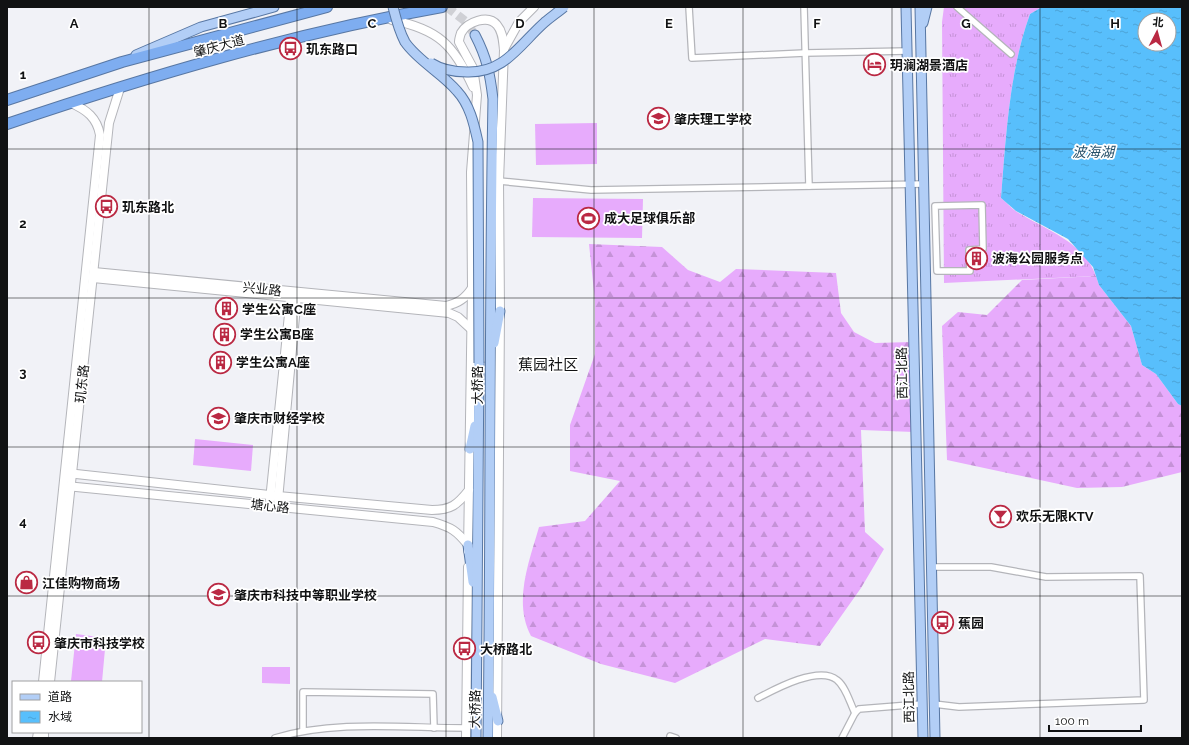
<svg xmlns="http://www.w3.org/2000/svg" width="1189" height="745" viewBox="0 0 1189 745" font-family="Raleway,'Noto Sans SC',sans-serif">
  <style>
    .grass { fill: url(#grass-tufts) }
    .forest { fill: url(#forest-firs) }
    .pitch { fill: #e7abfc }
    .water { fill: url(#water-ripples); fill-rule: evenodd }
    .lines { fill: none; stroke-linecap: round; stroke-linejoin: round }
    .primary-tunnel { stroke: #cfd0d5; stroke-width: 9; stroke-dasharray: 9 4.5; stroke-linecap: butt }
    .street-casing { stroke: #b4b5ba; stroke-width: 8 }
    .secondary-casing { stroke: #b4b5ba; stroke-width: 10 }
    .primary-casing { stroke: #5877a3; stroke-width: 11 }
    .highway-casing { stroke: #5877a3; stroke-width: 12 }
    .street { stroke: #fff; stroke-width: 5.5 }
    .secondary { stroke: #fff; stroke-width: 8 }
    .primary { stroke: #b2cef6; stroke-width: 9 }
    .highway { stroke: #7eadf0; stroke-width: 10 }
    .primary-bridge-casing { stroke: #5877a3; stroke-width: 11; stroke-linecap: butt }
    .primary-bridge { stroke: #b2cef6; stroke-width: 9 }
    .grid { fill: none; stroke: #111213; stroke-width: 1; stroke-opacity: 0.55 }
    .labels { text-anchor: middle; dominant-baseline: central; stroke-width: 3.5; stroke-linejoin: round; paint-order: stroke }
    .street-label { font-size: 13px; fill: #111213; stroke: #fff }
    .poi-label { font-size: 13px; font-weight: bold; fill: #111213; stroke: #fff; text-anchor: start }
    .water-label { font-size: 14px; font-style: italic; fill: #26506a; stroke: #fff }
    .quarter-label { font-size: 15px; fill: #111213; stroke: #fff }
    .grid-label { font-size: 13px; text-anchor: middle; font-weight: bold; fill: #111213; stroke: #fff; stroke-width: 3.5; stroke-linejoin: round; paint-order: stroke }
  </style>
  <defs>
    <pattern id="grass-tufts" width="24" height="20" patternUnits="userSpaceOnUse"><rect width="24" height="20" fill="#e7abfc"/><path d="M3 7l-1-3M5 7V3M7 7l1-3M15 17l-1-3M17 17v-4M19 17l1-3" fill="none" stroke="#c592d7"/></pattern>
    <pattern id="forest-firs" width="22" height="20" patternUnits="userSpaceOnUse"><rect width="22" height="20" fill="#e7abfc"/><path d="M5 1l3.5 6h-7zM16 11l3.5 6h-7z" fill="#c592d7"/></pattern>
    <pattern id="water-ripples" width="26" height="14" patternUnits="userSpaceOnUse"><rect width="26" height="14" fill="#58bffc"/><path d="M2 4q2-2 4 0t4 0M15 11q2-2 4 0t4 0" fill="none" stroke="#4ca3d7"/></pattern>
  </defs>
  <rect width="100%" height="100%" fill="#f1f2f7"/>
  <path class="grass" d="M944,7H1042L1030,14C1009,72 1006,137 1001,198C1006,202 1011,208 1017,212C1046,230 1083,241 1096,276L944,283L942,22Z"/>
  <g class="forest">
    <path d="M589,244L662,247L688,270L720,282L736,269L836,273L841,313L854,332L875,343L912,342L914,432L861,430L865,532L884,549L861,588L820,646L765,639L675,683L601,664L531,636C513,602 529,562 539,527L585,521L620,481L570,471V425L595,354V301Z"/>
    <polygon points="1096,276 1099,285 1131,326 1142,365 1156,374 1178,404 1182,406 1182,472 1122,487 1077,488 947,460 942,326 958,312 987,315 1022,280"/>
  </g>
  <g class="pitch">
    <polygon points="597,123 597,164 536,165 535,124"/>
    <polygon points="533,198 643,199 642,238 532,237"/>
    <polygon points="195,439 253,445 251,471 193,465"/>
    <polygon points="76,634 106,638 102,682 71,681"/>
    <polygon points="262,667 290,667 290,684 262,683"/>
  </g>
  <path class="water" d="M1042,7H1182V406L1178,404L1156,374L1142,365L1131,326L1099,285L1093,267L1068,239L1016,211L1001,198C1006,137 1009,72 1030,14ZM1145,20H1169V44H1145Z"/>
  <g class="lines">
    <polyline class="primary-tunnel" points="447,7 465,21 475,35"/>
    <defs>
      <g id="street">
        <polyline points="689,7 692,58 805,53 908,51"/>
        <polyline points="804,7 809,186"/>
        <polyline points="957,7 1011,54"/>
        <polyline points="499,181 591,190 924,184"/>
        <polygon points="982,205 983,249 969,250 970,271 937,271 935,206"/>
        <polyline points="932,567 991,567 1046,577 1140,576 1144,700 959,707 934,704"/>
        <path d="M758,698C775,689 819,665 837,680C846,687 850,703 855,713"/>
        <polyline points="303,731 303,692 433,694 434,728"/>
        <polyline points="670,736 676,738"/>
        <path d="M275,738C335,720 403,728 466,728"/>
        <polyline points="842,738 855,713 859,709 922,704"/>
      </g>
      <g id="secondary">
        <path d="M392,20C438,29 454,45 473,87"/>
        <polyline points="504,49 519,22 534,7"/>
        <path d="M94,272L446,306C458,303 465,299 472,288"/>
        <polyline points="93,278 449,313 458,317 471,329"/>
        <path d="M67,473L278,496L432,510C451,510 457,505 469,490"/>
        <path d="M66,486L433,522C451,527 457,531 468,545"/>
        <polyline points="270,500 291,295"/>
        <polyline points="278,500 297,295"/>
        <path d="M468,551L472,288L471,172L477,95L473,68L459,42C459,40 460,36 461,33C467,22 488,14 497,25C503,32 503,41 504,50L499,181L500,311L497,738"/>
        <path d="M43,682L100,135C97,118 87,110 71,103"/>
        <polyline points="50,682 109,123 120,88"/>
        <polyline points="37,738 38,732"/>
        <polyline points="44,738 44,732"/>
        <polyline points="466,738 468,567"/>
      </g>
      <g id="primary">
        <polyline points="906,7 923,738"/>
        <polyline points="920,7 935,738"/>
        <polyline points="923,23 927,7"/>
        <path d="M475,35C487,58 490,74 493,99C489,312 491,525 488,738"/>
        <polyline points="136,55 201,27 274,7"/>
        <polyline points="494,343 500,311"/>
        <polyline points="470,449 475,426"/>
        <polyline points="468,545 473,582"/>
        <polyline points="492,697 498,721"/>
        <polyline points="476,738 479,363"/>
      </g>
      <g id="highway">
        <polyline points="7,100 122,62 327,7"/>
        <path d="M7,124C149,76 294,33 442,7"/>
      </g>
    </defs>
    <use href="#street" class="street-casing"/>
    <use href="#secondary" class="secondary-casing"/>
    <use href="#primary" class="primary-casing"/>
    <use href="#highway" class="highway-casing"/>
    <use href="#street" class="street"/>
    <use href="#secondary" class="secondary"/>
    <use href="#primary" class="primary"/>
    <use href="#highway" class="highway"/>
    <defs>
      <g id="primary-bridge">
        <path d="M393,7C396,19 399,31 405,42C418,61 442,73 457,91C470,105 474,124 478,142L479,363"/>
        <path d="M431,63C442,70 454,72 467,72C505,73 519,45 545,22C551,17 558,12 564,7"/>
      </g>
    </defs>
    <use href="#primary-bridge" class="primary-bridge-casing"/>
    <use href="#primary-bridge" class="primary-bridge"/>
  </g>
  <path class="grid" d="M149,7V738M297,7V738M446,7V738M594,7V738M743,7V738M892,7V738M1040,7V738M7,149H1182M7,298H1182M7,447H1182M7,596H1182"/>
  <defs>
    <symbol id="bus-ring" viewBox="-11 -11 22 22"><circle r="9.5" fill="#fff" stroke="#ba2943" stroke-width="1.5"/><path d="M-5-6H5V4H4V6H2V4H-2V6H-4V4H-5ZM-3.5-4V0h7V-4ZM-3.5 1.2v1.5H-2V1.2ZM2 1.2v1.5H3.5V1.2Z" fill="#ba2943"/></symbol>
    <symbol id="hotel-ring" viewBox="-11 -11 22 22"><circle r="9.5" fill="#fff" stroke="#ba2943" stroke-width="1.5"/><path d="M-6-4.5h1.5V1H6V5H4.5V3h-9V5H-6ZM-4 0a1.8 1.8 0 1 1 3.6 0ZM.5 0V-2.5h3Q6-2.5 6 0Z" fill="#ba2943"/></symbol>
    <symbol id="school-ring" viewBox="-11 -11 22 22"><circle r="9.5" fill="#fff" stroke="#ba2943" stroke-width="1.5"/><path d="M0-5L7-2L0 1L-7-2ZM-4 1L0 2.5L4 1V4Q0 6-4 4Z" fill="#ba2943"/></symbol>
    <symbol id="stadium-ring" viewBox="-11 -11 22 22"><circle r="9.5" fill="#fff" stroke="#ba2943" stroke-width="1.5"/><path d="M0-5a6.5 5 0 1 0 0 10a6.5 5 0 1 0 0-10ZM-3.5-1.8h7v3.6h-7Z" fill="#ba2943"/></symbol>
    <symbol id="building-ring" viewBox="-11 -11 22 22"><circle r="9.5" fill="#fff" stroke="#ba2943" stroke-width="1.5"/><path d="M-4-6H4V6H1V3H-1V6H-4ZM-2.5-4.3h1.7v1.8h-1.7ZM.8-4.3h1.7v1.8H.8ZM-2.5-1h1.7V.8h-1.7ZM.8-1h1.7V.8H.8Z" fill="#ba2943"/></symbol>
    <symbol id="bar-ring" viewBox="-11 -11 22 22"><circle r="9.5" fill="#fff" stroke="#ba2943" stroke-width="1.5"/><path d="M-6-5H6L.8 .8V4.5H3.5V6h-7V4.5H-.8V.8Z" fill="#ba2943"/></symbol>
    <symbol id="shop-ring" viewBox="-11 -11 22 22"><circle r="9.5" fill="#fff" stroke="#ba2943" stroke-width="1.5"/><path d="M-5-2.5h2.3a2.7 3.5 0 0 1 5.4 0H5L5.5 6h-11ZM-1.5-2.5h3a1.5 2.3 0 0 0-3 0Z" fill="#ba2943"/></symbol>
  </defs>
  <g fill-rule="evenodd">
    <use href="#bus-ring" x="278" y="36" width="25" height="25"/>
    <use href="#hotel-ring" x="862" y="52" width="25" height="25"/>
    <use href="#school-ring" x="646" y="106" width="25" height="25"/>
    <use href="#bus-ring" x="94" y="194" width="25" height="25"/>
    <use href="#stadium-ring" x="576" y="206" width="25" height="25"/>
    <use href="#building-ring" x="964" y="246" width="25" height="25"/>
    <use href="#building-ring" x="214" y="296" width="25" height="25"/>
    <use href="#building-ring" x="212" y="322" width="25" height="25"/>
    <use href="#building-ring" x="208" y="350" width="25" height="25"/>
    <use href="#school-ring" x="206" y="406" width="25" height="25"/>
    <use href="#bar-ring" x="988" y="504" width="25" height="25"/>
    <use href="#shop-ring" x="14" y="570" width="25" height="25"/>
    <use href="#school-ring" x="206" y="582" width="25" height="25"/>
    <use href="#bus-ring" x="930" y="610" width="25" height="25"/>
    <use href="#bus-ring" x="26" y="630" width="25" height="25"/>
    <use href="#bus-ring" x="452" y="636" width="25" height="25"/>
  </g>
  <g class="labels">
    <g class="street-label">
      <text transform="translate(219 46) rotate(-15)">肇庆大道</text>
      <text transform="translate(262 289) rotate(6)">兴业路</text>
      <text transform="translate(902 373) rotate(-91)">西江北路</text>
      <text transform="translate(82 384) rotate(-84)">玑东路</text>
      <text transform="translate(477 385) rotate(-90)">大桥路</text>
      <text transform="translate(270 506) rotate(6)">塘心路</text>
      <text transform="translate(909 697) rotate(-91)">西江北路</text>
      <text transform="translate(475 709) rotate(-89)">大桥路</text>
    </g>
    <g class="poi-label">
      <text x="306" y="49">玑东路口</text>
      <text x="890" y="65">玥澜湖景酒店</text>
      <text x="674" y="119">肇庆理工学校</text>
      <text x="122" y="207">玑东路北</text>
      <text x="604" y="218">成大足球俱乐部</text>
      <text x="992" y="258">波海公园服务点</text>
      <text x="242" y="309">学生公寓C座</text>
      <text x="240" y="334">学生公寓B座</text>
      <text x="236" y="362">学生公寓A座</text>
      <text x="234" y="418">肇庆市财经学校</text>
      <text x="1016" y="516">欢乐无限KTV</text>
      <text x="42" y="583">江佳购物商场</text>
      <text x="234" y="595">肇庆市科技中等职业学校</text>
      <text x="958" y="623">蕉园</text>
      <text x="54" y="643">肇庆市科技学校</text>
      <text x="480" y="649">大桥路北</text>
    </g>
    <g class="water-label">
      <text x="1093" y="152">波海湖</text>
    </g>
    <g class="quarter-label">
      <text x="548" y="365">蕉园社区</text>
    </g>
  </g>
  <g class="grid-label">
    <text x="74" y="28">A</text>
    <text x="223" y="28">B</text>
    <text x="372" y="28">C</text>
    <text x="520" y="28">D</text>
    <text x="669" y="28">E</text>
    <text x="817" y="28">F</text>
    <text x="966" y="28">G</text>
    <text x="1115" y="28">H</text>
    <text x="23" y="79">1</text>
    <text x="23" y="228">2</text>
    <text x="23" y="377">3</text>
    <text x="23" y="526">4</text>
  </g>
  <rect width="1189" height="745" fill="none" stroke="#111213" stroke-width="16"/>
  <rect x="12" y="681" width="130" height="52" fill="#ffffff" stroke="#a0a0a1"/>
  <rect x="20" y="694" width="20" height="6" fill="#b2cef6" stroke="#a0a0a1"/>
  <text x="48" y="701" font-size="12" fill="#111213">道路</text>
  <rect x="20" y="711" width="20" height="12" fill="url(#water-ripples)" stroke="#a0a0a1"/>
  <text x="48" y="721" font-size="12" fill="#111213">水域</text>
  <g transform="translate(1157 32) rotate(6)"><circle r="19" fill="#ffffff" stroke="#a0a0a1"/>
  <path d="M0-3L7 15L0 10L-7 15Z" fill="#ba2943"/>
  <text y="-6" font-size="11" font-weight="bold" text-anchor="middle" fill="#111213">北</text>
  </g>
  <path d="M1049 725v6h92v-6" fill="none" stroke="#111213" stroke-width="2"/>
  <text x="1055" y="725" font-size="12" fill="#111213" stroke="#ffffff" stroke-width="3" paint-order="stroke">100 m</text>
</svg>
